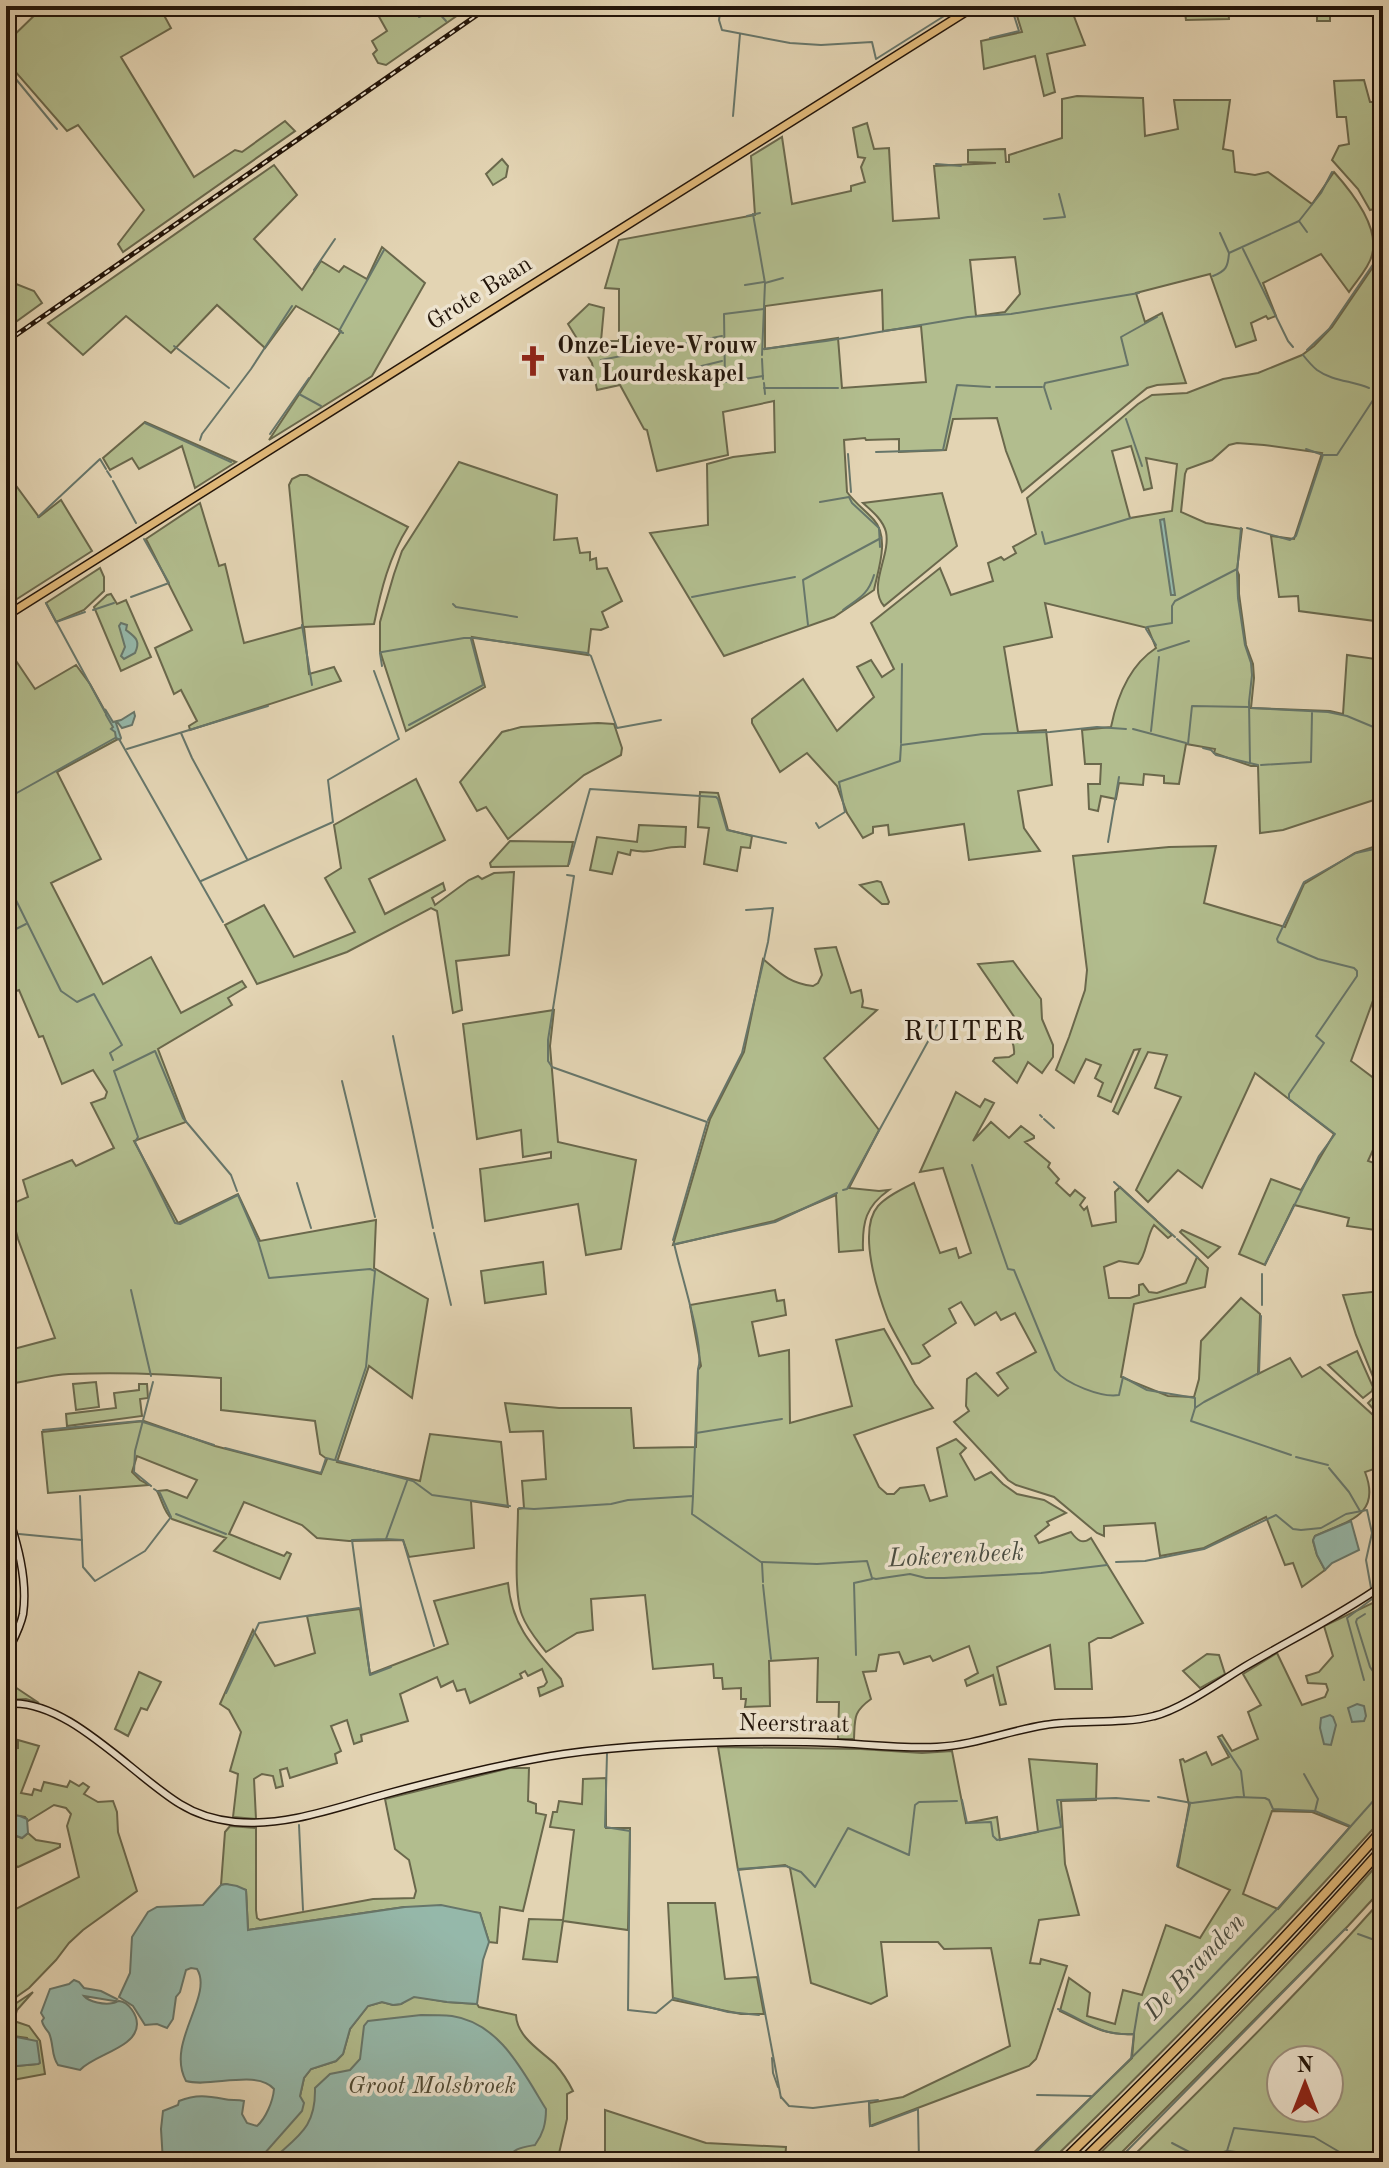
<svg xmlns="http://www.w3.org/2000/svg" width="1389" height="2168" viewBox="0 0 1389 2168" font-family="'Old Standard TT',serif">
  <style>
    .green { fill: #b2bd8e; stroke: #6a684c; stroke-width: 2; fill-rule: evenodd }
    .water { fill: #95b8aa; stroke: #67766a; stroke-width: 2 }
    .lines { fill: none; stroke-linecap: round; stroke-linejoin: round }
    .stream { stroke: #67766a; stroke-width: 2 }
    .secondary-casing { stroke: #221409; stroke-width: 9 }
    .primary-casing { stroke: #221409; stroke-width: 10 }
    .highway-casing { stroke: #221409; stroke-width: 11 }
    .secondary { stroke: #ede3ce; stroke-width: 6 }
    .primary { stroke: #e2ba7a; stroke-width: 7 }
    .highway { stroke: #e2ba7a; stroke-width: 8 }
    .rail-casing { stroke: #221409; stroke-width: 5 }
    .rail { stroke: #ede3ce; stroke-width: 2; stroke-dasharray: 6; stroke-linecap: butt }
    .labels { text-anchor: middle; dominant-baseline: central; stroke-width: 7; stroke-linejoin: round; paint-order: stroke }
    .street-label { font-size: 24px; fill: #221409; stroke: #ede3ce }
    .poi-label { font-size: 24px; font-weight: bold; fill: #221409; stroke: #ede3ce; text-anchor: start }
    .park-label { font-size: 24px; font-style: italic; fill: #4d4731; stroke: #ede3ce }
    .water-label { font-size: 26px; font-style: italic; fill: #4a4d41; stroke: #ede3ce }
    .quarter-label { font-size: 28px; letter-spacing: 2px; fill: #221409; stroke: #ede3ce }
  </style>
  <rect width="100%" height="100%" fill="#e3d4b3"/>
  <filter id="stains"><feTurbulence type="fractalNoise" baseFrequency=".0025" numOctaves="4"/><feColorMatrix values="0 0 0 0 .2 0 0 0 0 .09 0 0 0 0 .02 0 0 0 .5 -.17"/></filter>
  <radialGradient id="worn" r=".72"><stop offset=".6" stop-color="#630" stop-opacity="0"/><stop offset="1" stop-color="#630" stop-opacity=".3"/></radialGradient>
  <g class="green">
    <polygon points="44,6 159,6 171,28 121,57 194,177 235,150 242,152 285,121 295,131 123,252 118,244 144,210 78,125 67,131 6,61 6,43"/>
    <polygon points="373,6 471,6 386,65 378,63 373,54 377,50 372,41 387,31"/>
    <polygon points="1014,6 1070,6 1085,45 1047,54 1055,92 1044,96 1035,56 984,69 981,41 1022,32"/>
    <polygon points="1184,6 1228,6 1229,19 1186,20"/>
    <polygon points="1317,6 1383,6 1383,14 1330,13 1330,21 1317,21"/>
    <polygon points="1364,80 1370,102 1383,102 1383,207 1370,210 1358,189 1332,160 1339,146 1349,144 1346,117 1337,117 1334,81"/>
    <path d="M1077,96L1143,98L1145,136L1178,129L1174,100H1230L1223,149L1233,151L1235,172L1255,175L1268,172L1312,204L1334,172C1351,191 1380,227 1372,255C1369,268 1356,281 1349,292L1321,254L1263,283L1276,316L1268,319L1266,316L1251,323L1256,340L1236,347L1210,274L1136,293L1145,322L1162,313L1186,383L1157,385L1147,388L1022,492L1006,451L997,418L953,419L946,450L899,452V439L866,440L865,438L844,440L847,492C855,503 866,511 874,520C890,538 878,570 874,590L834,617L724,656L650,533L708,525L707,464L733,457L775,452L774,401L723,412L728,455L657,471L647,430L644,429L620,385L597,390L592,363L568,324L589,304L604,308L601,341H619V289L605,288L619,240L755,215L751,156L782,137L792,204L851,191V186L865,182L861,167L865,158L858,157L853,128L867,123L874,149L889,148L893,221L939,218L934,166L996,163L968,162V150L1005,149L1006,162H1009V155L1062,138V99ZM1015,257L1020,294L1005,312L976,316L970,260ZM882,290L883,331L921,326L926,382L842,388L838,338L765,349V306Z"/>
    <polygon points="502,159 508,166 506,177 493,185 486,174"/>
    <polygon points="274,165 297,195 254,239 302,290 321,261 339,272 344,266 367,279 382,247 425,283 372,376 269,440 341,331 296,306 265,348 217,305 171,353 126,316 83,355 48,323"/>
    <path d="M1383,260V622L1299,611L1298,596L1279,597L1271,536L1294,539L1322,453L1264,445L1237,443L1229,445L1212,460L1187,469L1185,474L1181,512L1206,523L1242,529L1237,570L1239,575V594L1246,645L1253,664L1254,678L1251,708L1330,711L1343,714L1347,655L1383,660V797L1283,830L1260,833L1258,766H1251L1214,753L1215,749L1186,744L1179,784L1164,783V776L1144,774L1143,785L1119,783L1116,799L1101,796L1098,811L1089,809L1088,784H1100L1101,764H1085L1082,730L1111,727C1117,697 1130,665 1156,648L1148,628L1045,603L1052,637L1004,647L1018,732L1046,730L1052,785L1018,791L1024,828L1040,851L969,860L964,824L889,835L888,825L873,827V833L863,838L847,813L837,786L807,753L780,772L752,723V719L803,679L837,731L874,697L857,667L871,660L882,677L894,669L871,623L940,568L951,595L993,581L988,563L1001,557L1004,560L1016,553L1013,547L1036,534L1027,498L1138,404L1152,395L1187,393L1223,379L1258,373L1302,355L1314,346L1332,327L1375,264ZM1131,446L1144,490L1152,488L1146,458L1177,464L1172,511L1130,518L1112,451Z"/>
    <polygon points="6,280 34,291 42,303 6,329"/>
    <polygon points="145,422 236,462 195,488 182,446 139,469 132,458 110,470 103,458"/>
    <polygon points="459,462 557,495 554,540 577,538 580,553 590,552 590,560 596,558 597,569 607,568 622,601 602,612 608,627 601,630 591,629 588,655 472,637 485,687 406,731 380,651 380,622 394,574 402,551"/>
    <polygon points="6,472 39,517 61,500 92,551 6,606"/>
    <path d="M300,475H307L408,527C389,557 381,590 374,624L304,627L309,674L334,667L341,681L190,730L189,726L197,721L181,690L174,694L155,648L192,630L146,539L200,503L219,566L225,564L244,643L303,627L289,485L292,479Z"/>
    <path d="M942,493L957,546L884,606C867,586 891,556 886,532C883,520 872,511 863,503Z"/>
    <polygon points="100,568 104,577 104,591 84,610 56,622 46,603"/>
    <polygon points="111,594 117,604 126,600 151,657 121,671 94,607 107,595"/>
    <path d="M6,646L35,689L76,665L90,684L120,738L57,772L101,859L51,883L103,984L151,957L181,1013L242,981L246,987L228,998L232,1005L158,1049L186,1122L134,1141L178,1223L238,1194L260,1241L376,1220L374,1268L428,1299L412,1398L369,1366L337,1462L420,1481L430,1434L501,1442L508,1507L471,1501L474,1548L409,1557L403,1540L349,1541L317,1538L302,1525L244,1502L229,1534L284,1556L287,1552L291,1554L280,1579L214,1551L226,1538L172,1519C164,1513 162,1500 157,1491L167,1490L187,1498L197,1480L137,1456L132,1472L140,1480L149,1485L48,1493L42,1432L144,1421L215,1446L321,1474L327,1459L320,1454L315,1421L221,1410V1378C171,1374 119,1372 69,1374C48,1375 27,1382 6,1384V1351L55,1338L18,1239L9,1205L28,1197L23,1180L72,1160L76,1166L114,1148L91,1103L105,1098L107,1092L93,1070L62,1084L43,1036L39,1037L19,990L6,995Z"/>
    <polygon points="598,723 614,724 622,748 621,755 584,775 508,839 486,807 477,811 460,782 502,732 521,727"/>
    <polygon points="416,779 445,840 369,879 385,914 443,883 445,890 432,898 435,905 469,880 478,876 482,879 494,873 514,872 509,955 456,961 462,1010 453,1013 437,911 431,908 347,952 257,984 225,925 264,905 294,957 355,932 325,878 341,868 334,825"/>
    <polygon points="700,792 718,793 728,830 752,836 750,848 741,847 737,871 704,864 709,828 698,827"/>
    <path d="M639,825L686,827L685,847C664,845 653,855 631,850L630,855L618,852L612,874L590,870L597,837L637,842Z"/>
    <polygon points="510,841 573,842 568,866 491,867 490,863"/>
    <polygon points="1216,846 1204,903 1285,927 1304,884 1355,853 1373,847 1383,852 1383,973 1351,1061 1375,1079 1383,1068 1383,1128 1368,1161 1383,1166 1383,1231 1347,1226 1349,1218 1294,1205 1265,1265 1239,1254 1271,1179 1301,1190 1334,1134 1255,1073 1202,1188 1178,1170 1148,1202 1136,1190 1181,1097 1155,1088 1167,1055 1148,1052 1118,1114 1113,1111 1140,1049 1134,1050 1111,1102 1098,1096 1103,1083 1095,1078 1101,1065 1086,1059 1074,1083 1056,1070 1069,1037 1085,990 1087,970 1073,856 1169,847"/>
    <polygon points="877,881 881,882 889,902 888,904 882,904 860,885"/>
    <path d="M836,947L851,993L861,990L863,1001L862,1007L877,1010L824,1058L879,1130L849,1188L879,1191L889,1190C866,1206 862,1222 863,1250L839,1252L836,1195L774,1221L673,1245L710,1119L744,1052L763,959C780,973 789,983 813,986L818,983L822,975L815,949Z"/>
    <path d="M1013,961L1041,999L1042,1019L1053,1045V1057L1042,1073L1028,1062L1017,1083L993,1061L995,1058L1009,1057L1014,1054C1016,1039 1003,1037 1015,1018L978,964Z"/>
    <polygon points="554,1010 550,1046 558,1142 636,1160 621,1249 586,1255 578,1204 485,1221 480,1169 551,1158 551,1152 523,1157 521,1130 477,1139 463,1024"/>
    <path d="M956,1092L980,1107L985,1099L994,1103L973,1141L991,1122L1009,1138L1021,1126L1034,1136V1138L1025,1142L1050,1163L1048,1167L1059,1179L1056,1183L1070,1196L1075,1190L1085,1198L1080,1205L1084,1210L1087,1207L1092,1226L1116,1222L1115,1192L1120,1187L1172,1235L1168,1238L1154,1225C1146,1237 1147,1254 1138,1264L1119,1261L1104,1267L1109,1298H1130L1139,1295V1285L1143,1284L1149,1292L1157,1293L1186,1283L1197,1257L1208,1268L1205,1287L1134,1304L1121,1377L1168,1396L1194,1397L1199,1379L1201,1341L1241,1298L1260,1314L1258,1374L1290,1358L1302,1377L1320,1367L1373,1415L1383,1428V1458L1374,1461L1377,1468L1365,1472C1382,1516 1347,1521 1315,1536L1313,1541L1317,1555L1325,1570L1302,1587L1293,1563L1285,1565L1266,1517L1204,1548L1160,1556L1155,1523L1104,1526V1536L1097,1533L1054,1497L1016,1485L1008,1480L954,1422L969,1411L966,1406L967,1379L976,1373L998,1396L1008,1388L997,1373L1036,1352L1015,1313L1001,1320L996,1312L975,1325L961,1302L949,1309L956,1323L923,1345L930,1356L919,1363L912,1364C904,1349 895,1335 888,1320C878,1294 857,1230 878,1206C887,1196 902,1189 914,1183L940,1253L956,1248L959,1258L971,1253L943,1168L920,1172Z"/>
    <polygon points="1182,1230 1220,1247 1208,1258 1180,1232"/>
    <polygon points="543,1262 546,1294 485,1303 481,1271"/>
    <path d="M775,1290L777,1301L784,1300L786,1315L752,1322L759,1356L789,1350L790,1423L852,1406L836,1340L884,1329L915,1384L933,1408L854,1435L879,1487L887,1494H894L900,1488L924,1485L930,1501L947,1496L937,1448L956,1439L966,1448L960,1454L975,1480L991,1472L1003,1484L1017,1494L1044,1500L1066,1513L1047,1522L1049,1525L1035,1536L1039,1543L1071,1532C1077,1540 1082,1545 1091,1538L1143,1623L1111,1638H1098L1089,1643L1092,1689H1055L1050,1645L997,1667L1006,1704L1000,1705L993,1675L967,1686L965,1680L978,1673L969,1646L933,1661L930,1656L904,1664L899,1652L879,1655L876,1671L863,1672L871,1699C853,1712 855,1718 854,1739H838L839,1702H817L818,1658L769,1661L770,1706L745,1707L746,1699H741V1688L723,1689L722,1678H714L713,1664L653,1669L645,1595L591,1599L593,1630L577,1633L546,1652C537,1640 527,1629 522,1615C513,1592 518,1536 518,1509L524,1508L522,1481L546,1479L543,1431L510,1432L505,1403L559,1408H631L634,1448L696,1447L698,1370L701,1366L690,1305Z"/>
    <polygon points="1381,1291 1383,1295 1383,1420 1368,1403 1374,1397 1378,1389 1356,1335 1343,1295"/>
    <polygon points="1357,1351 1373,1387 1372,1391 1363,1398 1328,1365"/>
    <polygon points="96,1382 99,1407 76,1410 73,1384"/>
    <polygon points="139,1384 147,1384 148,1398 140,1399 142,1416 67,1426 66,1414 116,1408 114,1393 139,1390"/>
    <path d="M508,1583C512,1627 534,1648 561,1679L563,1686L540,1696L538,1688L544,1686L547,1682L542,1669L528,1676L525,1671L520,1674L522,1678L470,1703L465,1689L457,1691L453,1681L441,1687L437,1677L400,1694L408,1721L361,1735L362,1741L354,1744L347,1720L331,1726L341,1751L335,1754L337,1763L290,1778L287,1768L280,1770L283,1786L276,1788L273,1776L262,1774L254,1779L256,1819L233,1817L238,1774L230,1771L241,1732L229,1710L220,1704L253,1630L275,1666L315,1653L307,1616L360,1609L370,1674L448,1644L434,1601Z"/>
    <path d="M1383,1598V1818C1276,1937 1165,2051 1050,2162H1024L1132,2058L1134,2034C1103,2036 1087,2024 1060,2011L1069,1978L1090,1993L1087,2016L1115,2024L1123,1990L1142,1995L1166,1925L1200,1938L1230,1890L1178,1867L1189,1805L1180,1760L1183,1759L1185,1762L1206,1752L1212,1765L1229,1757L1218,1737L1222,1735L1232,1751L1258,1739L1248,1712L1261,1705L1243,1674L1277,1653L1302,1705L1325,1697L1328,1690L1326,1684L1308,1683L1306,1676L1319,1672L1333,1656L1324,1626ZM1272,1811L1312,1812L1350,1827L1278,1909L1243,1894Z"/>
    <polygon points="1207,1654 1219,1655 1225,1674 1200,1688 1183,1671"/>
    <polygon points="139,1672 161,1682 147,1710 141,1708 128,1736 115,1729"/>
    <polygon points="6,1681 39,1703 26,1699 6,1700"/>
    <polygon points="18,1740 39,1746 21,1793 32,1795 34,1789 41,1791 44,1782 67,1787 70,1781 79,1786 83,1783 89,1787 84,1794 98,1802 113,1801 117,1812 118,1832 137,1891 83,1930 69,1943 56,1960 29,1988 6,2004 6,1898 14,1910 79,1877 67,1826 71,1814 66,1808 54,1805 28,1821 25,1817 6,1814 6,1765 9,1765 9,1759 6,1758 6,1749 18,1748"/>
    <polygon points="718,1747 861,1749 922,1753 952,1751 966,1823 997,1817 1000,1840 1038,1832 1029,1759 1097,1764 1096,1800 1061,1801 1065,1864 1079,1915 1039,1920 1030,1963 1040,1964 1041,1959 1067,1966 1040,2048 1036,2059 1029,2066 870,2126 869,2103 903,2097 1010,2046 991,1948 944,1949 938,1942 881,1942 887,1996 871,2004 811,1983 790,1868 785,1865 738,1870"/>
    <polygon points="510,1768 529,1768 528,1801 536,1804 536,1813 546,1815 523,1911 500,1907 497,1943 489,1942 480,1913 404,1907 248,1930 246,1890 226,1884 221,1885 225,1832 230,1826 256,1828 256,1910 257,1918 260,1920 373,1899 414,1898 416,1891 409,1860 395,1849 385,1799"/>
    <polygon points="606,1778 606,1828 630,1828 628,1930 563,1921 557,1962 523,1959 529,1919 563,1920 574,1830 550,1827 553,1812 557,1812 559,1801 582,1804 583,1779"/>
    <polygon points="6,1832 22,1838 28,1833 36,1840 60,1844 60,1847 18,1867 6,1859"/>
    <path d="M1383,1858V1888L1348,1926L1112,2162H1091C1192,2064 1291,1964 1383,1858Z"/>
    <path d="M1383,1898V2162H1127C1214,2076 1302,1990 1383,1898ZM1281,2060H1329V2108H1281Z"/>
    <polygon points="668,1903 715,1903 725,1979 757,1977 764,2014 741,2014 673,2000"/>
    <polygon points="33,1992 17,2010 14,2021 29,2026 40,2041 45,2074 13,2080 6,2094 6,2067 38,2064 27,2038 6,2035 6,2010"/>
    <path d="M413,1996L447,2002L477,2004L479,2007L516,2015C517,2037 540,2050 555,2064C563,2073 568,2081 573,2091L567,2094V2119L557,2162H257L300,2096L304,2078L311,2069L336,2061L343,2054L350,2029L368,2006L382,2002L393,2005L401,2004Z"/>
    <polygon points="605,2110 706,2143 786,2147 785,2162 605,2162"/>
  </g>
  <g class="water">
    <polygon points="1164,519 1175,595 1171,595 1160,520"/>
    <path d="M121,623L127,625L126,630C135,637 141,640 135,653L124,659L121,656L125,647L119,626Z"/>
    <polygon points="105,709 113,722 121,720 134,712 135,716 132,725 122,728 118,723 116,723 121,738 120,740 116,738 115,732 111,729 113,727 106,715"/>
    <polygon points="1351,1521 1359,1550 1332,1563 1325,1570 1317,1555 1313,1540 1315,1536"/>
    <polygon points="1357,1704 1364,1706 1366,1716 1364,1721 1352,1722 1348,1708"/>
    <polygon points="1330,1715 1333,1717 1336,1725 1331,1745 1324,1744 1320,1728 1321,1718"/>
    <polygon points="6,1814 20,1816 27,1819 28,1833 22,1838 6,1832"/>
    <path d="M226,1884L237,1886L246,1890L248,1930L405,1907L441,1905L480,1913L489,1942L483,1960L477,2004L447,2002L414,1997L401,2004L393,2005L382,2002L368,2006L350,2029L343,2054L336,2061L311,2069L304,2078L300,2096L304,2103L302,2111L257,2162H163L161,2129L163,2111L178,2105L179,2101C196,2094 208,2096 224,2099C231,2101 237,2099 244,2101L242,2114L247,2123L257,2126C266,2118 273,2101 274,2089C257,2069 210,2088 186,2081C165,2043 214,1996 197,1969L191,1968L186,1970L180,1992L176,1997L173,2019L167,2028L157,2024L145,2025L133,2006L119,1997L130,1973L132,1937L148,1912L157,1907L203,1905L221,1885Z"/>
    <path d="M74,1980L79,1982L84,1988L101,1991L117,1999L114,2001L84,1996C89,2002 104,2005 113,2003C115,2003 117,2001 119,2001C129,2002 137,2015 137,2024C137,2048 95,2054 80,2070L58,2065C51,2056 54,2044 49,2033C46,2029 43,2026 42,2021L44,2018L41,2013L50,1989L69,1984Z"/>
    <path d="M421,2015C431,2015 442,2015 452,2016C500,2023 523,2072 546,2109C546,2124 543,2134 535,2145C523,2147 511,2148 508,2162H270C297,2136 316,2129 315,2088L330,2074L350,2070L360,2059L364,2026L368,2021Z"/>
    <polygon points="6,2035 37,2041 40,2063 38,2064 6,2067"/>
  </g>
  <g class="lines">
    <g class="stream">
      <polyline points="721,6 719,20 722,30 790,43 821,45 872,42 876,59 960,6"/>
      <polyline points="419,17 436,10 446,21"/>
      <polyline points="990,38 1019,31 1011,6"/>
      <polyline points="6,67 57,129"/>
      <polyline points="733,116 740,34"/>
      <polyline points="936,164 961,166"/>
      <polyline points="753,214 765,283 762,355"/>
      <polyline points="747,216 760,213"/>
      <polyline points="1044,219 1065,217 1059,194"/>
      <polyline points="1299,221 1307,232"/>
      <polyline points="1220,233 1229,253"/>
      <polyline points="1243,249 1288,341 1293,347"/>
      <polyline points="314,270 335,239"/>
      <path d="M1213,276C1226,271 1228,267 1229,253L1299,221L1321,193L1332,172"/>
      <polyline points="765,283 783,278"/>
      <polyline points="745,285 764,282"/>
      <polyline points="343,333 339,331 384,250"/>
      <polyline points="174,346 229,388"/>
      <polyline points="763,349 826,341 968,317 1011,314 1139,293"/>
      <polyline points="1307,350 1329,329 1376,260 1383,260"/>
      <path d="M1303,355C1307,360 1312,366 1317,370C1332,381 1353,381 1369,388"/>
      <polyline points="762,359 763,379"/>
      <polyline points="601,360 722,336"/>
      <polyline points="673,373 722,361"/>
      <polyline points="763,376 725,382 724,314 764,309"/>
      <polyline points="764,383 765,394"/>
      <polyline points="996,387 1042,387"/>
      <polyline points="764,388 838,388"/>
      <polyline points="299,394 321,406"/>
      <polyline points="1051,409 1044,387 1045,383 1128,365 1121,337 1157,317"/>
      <polyline points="1126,419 1142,466"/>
      <polyline points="145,423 231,462"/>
      <polyline points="270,434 309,378"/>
      <polyline points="200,440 202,434 251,369 292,306"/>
      <polyline points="1306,449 1323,455"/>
      <polyline points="876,452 943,450 957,385 990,387"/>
      <polyline points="848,454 851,492"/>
      <polyline points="107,471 111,477"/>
      <polyline points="113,481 136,523"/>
      <polyline points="820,502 849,497 852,503 879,528 880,547"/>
      <polyline points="38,517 100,459 106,469"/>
      <polyline points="1241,528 1237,573 1238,598 1245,645 1251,663 1252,675 1249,702 1250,763"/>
      <polyline points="1247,528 1290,540 1296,536 1323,455 1337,455 1379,391 1383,393"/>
      <polyline points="1042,532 1045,544 1131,518"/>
      <polyline points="131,597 169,583 144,539"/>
      <polyline points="692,597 795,577"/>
      <polyline points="46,603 105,712"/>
      <polyline points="453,604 456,607 517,617"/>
      <polyline points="93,610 114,603"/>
      <path d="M843,610C859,598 868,595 874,575"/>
      <polyline points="56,622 85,612"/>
      <polyline points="302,625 312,685"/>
      <polyline points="808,625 803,580 881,538"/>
      <polyline points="1156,645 1146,629 1147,627 1172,623 1172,606 1175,601 1237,569"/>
      <polyline points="1158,651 1189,641"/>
      <polyline points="382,666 380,653 382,652 464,638 474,638 587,653 591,656 617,728 661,720"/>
      <polyline points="1252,708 1328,712 1347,716 1383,731"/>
      <polyline points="409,725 483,685 471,639"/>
      <polyline points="1133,729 1186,743"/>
      <polyline points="1151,731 1159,657"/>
      <polyline points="181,733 192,758 247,859"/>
      <polyline points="119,739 223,922"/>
      <polyline points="901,743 902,664"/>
      <polyline points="1188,744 1192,706 1249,707"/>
      <polyline points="1203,748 1211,750 1216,755 1258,765"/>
      <polyline points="127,749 268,706"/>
      <polyline points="1261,765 1311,762 1312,713"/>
      <polyline points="6,799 115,738"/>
      <polyline points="816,823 819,828 845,812 839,782 900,761 901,745 983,734 1050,732 1097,727 1126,729"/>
      <polyline points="1108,842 1119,777"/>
      <polyline points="569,864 590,789 716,797 718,799 727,830 786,843"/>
      <polyline points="567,875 574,876 548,1040 548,1061 552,1067 707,1122 673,1240"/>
      <polyline points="6,880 61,991 77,1002 94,994 122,1045 110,1053 113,1060"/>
      <polyline points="201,881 333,822 328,780 399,739 374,671"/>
      <polyline points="6,934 26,924"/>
      <polyline points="393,1036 433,1228"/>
      <polyline points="342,1081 375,1217"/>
      <polyline points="1040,1115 1042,1117"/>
      <polyline points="1044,1119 1054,1128"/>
      <polyline points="708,1120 742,1053 768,942 773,908 746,910"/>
      <path d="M972,1165L1008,1269L1014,1270L1055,1370C1066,1384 1102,1398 1119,1395L1123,1377L1147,1390L1195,1398V1408"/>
      <polyline points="1114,1182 1156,1220"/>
      <polyline points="297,1183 311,1228"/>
      <polyline points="843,1190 847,1189 937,1025"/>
      <polyline points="237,1191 231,1175 183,1118 155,1051 114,1071 138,1137 135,1142 175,1223 180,1224 238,1195 258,1241 269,1278 370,1269 375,1271 366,1367 335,1460 413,1481 432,1495 510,1506"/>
      <polyline points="1159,1223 1175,1237"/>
      <polyline points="434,1233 451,1305"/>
      <polyline points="1177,1239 1198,1258"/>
      <path d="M674,1243C679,1269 706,1349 698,1369L693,1495"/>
      <polyline points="675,1244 775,1222 837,1193"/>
      <polyline points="1265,1264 1319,1156 1335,1134 1289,1099 1289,1094 1324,1043 1316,1036 1357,976 1357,971 1354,968 1318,959 1278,942 1277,939 1304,882 1356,853 1374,849"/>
      <polyline points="1262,1274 1262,1305"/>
      <polyline points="131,1290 151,1376"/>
      <polyline points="1383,1298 1383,1299"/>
      <polyline points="1261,1316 1259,1373 1204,1402 1195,1408 1191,1421 1291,1455"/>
      <polyline points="1383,1377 1378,1380 1383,1396"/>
      <polyline points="43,1430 140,1421 214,1445"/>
      <polyline points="696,1433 782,1419"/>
      <polyline points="225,1448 321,1473 326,1458 334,1460"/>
      <polyline points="1296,1457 1328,1465"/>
      <polyline points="1329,1468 1349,1492 1360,1511"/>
      <polyline points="151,1486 134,1472 135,1451 153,1382"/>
      <polyline points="80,1496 83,1567 95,1581 145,1551 171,1517 160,1493 154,1489"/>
      <polyline points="519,1508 534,1509 611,1504 628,1500 693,1496 692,1514 761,1562 817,1564 867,1561 872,1578 876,1579 910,1574 926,1578 944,1578 1041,1573 1107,1565"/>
      <polyline points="176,1514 226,1534"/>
      <polyline points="19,1534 82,1540"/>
      <polyline points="386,1539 403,1540 434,1646"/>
      <polyline points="1116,1562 1145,1561 1204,1549 1276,1515 1293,1529 1301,1530 1321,1528 1346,1514 1367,1510 1372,1533 1366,1560 1371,1588"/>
      <polyline points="762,1563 763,1582"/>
      <polyline points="763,1585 771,1659"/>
      <polyline points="1377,1610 1383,1622"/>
      <polyline points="1365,1614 1357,1619 1356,1622 1370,1667 1377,1677"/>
      <polyline points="856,1655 854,1583 872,1579"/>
      <polyline points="391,1667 370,1675 352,1540 386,1539 407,1481"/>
      <polyline points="1383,1674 1377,1677 1379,1698 1383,1708"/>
      <polyline points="1364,1680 1347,1618 1372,1599 1383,1595"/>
      <polyline points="226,1693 259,1623 359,1608"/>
      <polyline points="1220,1739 1241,1771 1244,1796"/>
      <polyline points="607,1754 605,1827 630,1831 628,2010 656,2013 674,1998 728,2012 759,2015"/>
      <polyline points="1304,1774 1318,1799 1315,1811"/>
      <polyline points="1158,1797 1192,1803 1237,1797 1265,1798 1269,1800 1273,1809 1315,1811 1350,1826"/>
      <polyline points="962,1800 967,1823 991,1822 993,1836 997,1840 1061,1827 1057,1800 1116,1798 1149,1801"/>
      <polyline points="299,1825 303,1910"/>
      <polyline points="1177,1866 1190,1804"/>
      <polyline points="1358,1934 1383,1943"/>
      <path d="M1058,2009C1088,2022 1100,2036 1134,2034L1131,2059"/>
      <polyline points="1134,2033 1139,2003"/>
      <polyline points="772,2058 773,2073 778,2087"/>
      <polyline points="1037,2095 1091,2096"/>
      <polyline points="781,2097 789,2106 813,2108 869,2101 870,2126 872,2126 918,2109 919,2162"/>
      <polyline points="781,2098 738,1869 786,1866 801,1872 815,1887 848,1828 909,1855 915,1805 919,1802 957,1801"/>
      <polyline points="869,2101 878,2100"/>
      <polyline points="1172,2143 1199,2157 1211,2153 1214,2155"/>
      <polyline points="1227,2151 1282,2157 1304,2162"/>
      <polyline points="1026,2162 1189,2001 1278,1908 1383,1790"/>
      <polyline points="1116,2162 1345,1929 1347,1930"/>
      <polyline points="1208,2162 1210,2156 1227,2151 1234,2128 1314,2137 1348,2157 1352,2154 1365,2161"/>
    </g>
    <defs>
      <g id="secondary">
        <path d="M6,1509C17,1542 28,1579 23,1614C20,1629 12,1642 6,1655"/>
        <path d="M6,1704C65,1696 132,1775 180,1804C196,1814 217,1820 235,1822C286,1827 338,1807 386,1794C445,1778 504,1763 564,1754C644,1743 725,1741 806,1742C850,1742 894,1749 937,1747C975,1745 1008,1731 1045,1725C1081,1719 1119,1725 1154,1716C1180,1710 1221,1681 1244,1667C1290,1640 1339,1616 1383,1585"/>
      </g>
      <polyline id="primary" points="6,616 975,6"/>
      <g id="highway">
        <path d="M1062,2162C1173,2054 1281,1945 1383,1829"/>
        <path d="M1081,2162C1185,2061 1286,1957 1383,1848"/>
      </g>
    </defs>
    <use href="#secondary" class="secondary-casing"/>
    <use href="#primary" class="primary-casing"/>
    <use href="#highway" class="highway-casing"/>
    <use href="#secondary" class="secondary"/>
    <use href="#primary" class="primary"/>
    <use href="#highway" class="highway"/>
    <defs>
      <polyline id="rail" points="6,342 490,6"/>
    </defs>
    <use href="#rail" class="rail-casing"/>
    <use href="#rail" class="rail"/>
  </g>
  <defs>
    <symbol id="church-bare" viewBox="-9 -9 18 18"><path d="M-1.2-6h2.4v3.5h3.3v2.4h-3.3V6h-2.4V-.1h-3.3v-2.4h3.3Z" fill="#8f2418" stroke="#ede3ce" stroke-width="2.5" paint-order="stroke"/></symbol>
  </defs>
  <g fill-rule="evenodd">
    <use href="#church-bare" x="511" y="339" width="44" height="44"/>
  </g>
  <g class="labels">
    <g class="street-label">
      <text transform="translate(480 294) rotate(-32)">Grote Baan</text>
      <text transform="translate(794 1725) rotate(1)">Neerstraat</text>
    </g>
    <g class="poi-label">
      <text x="557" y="347">Onze-Lieve-Vrouw<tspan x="557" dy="28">van Lourdeskapel</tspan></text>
    </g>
    <g class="park-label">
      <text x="432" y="2087">Groot Molsbroek</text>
    </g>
    <g class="water-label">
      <text transform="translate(956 1556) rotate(-3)">Lokerenbeek</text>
      <text transform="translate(1195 1967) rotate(-47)">De Branden</text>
    </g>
    <g class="quarter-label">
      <text x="965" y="1033">RUITER</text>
    </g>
  </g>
  <rect width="1389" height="2168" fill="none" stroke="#e3d4b3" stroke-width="32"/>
  <rect x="8" y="8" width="1373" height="2152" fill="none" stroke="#221409" stroke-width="4"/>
  <rect x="16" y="16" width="1357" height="2136" fill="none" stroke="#221409" stroke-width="2"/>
  <g transform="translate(1305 2084)"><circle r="38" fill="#ede3ce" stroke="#9c907f" stroke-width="2"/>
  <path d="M0-6L14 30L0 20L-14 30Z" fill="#8f2418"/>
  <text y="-12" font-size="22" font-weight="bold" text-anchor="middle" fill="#221409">N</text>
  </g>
  <rect width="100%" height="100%" filter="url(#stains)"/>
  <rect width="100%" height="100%" fill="url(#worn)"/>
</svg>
